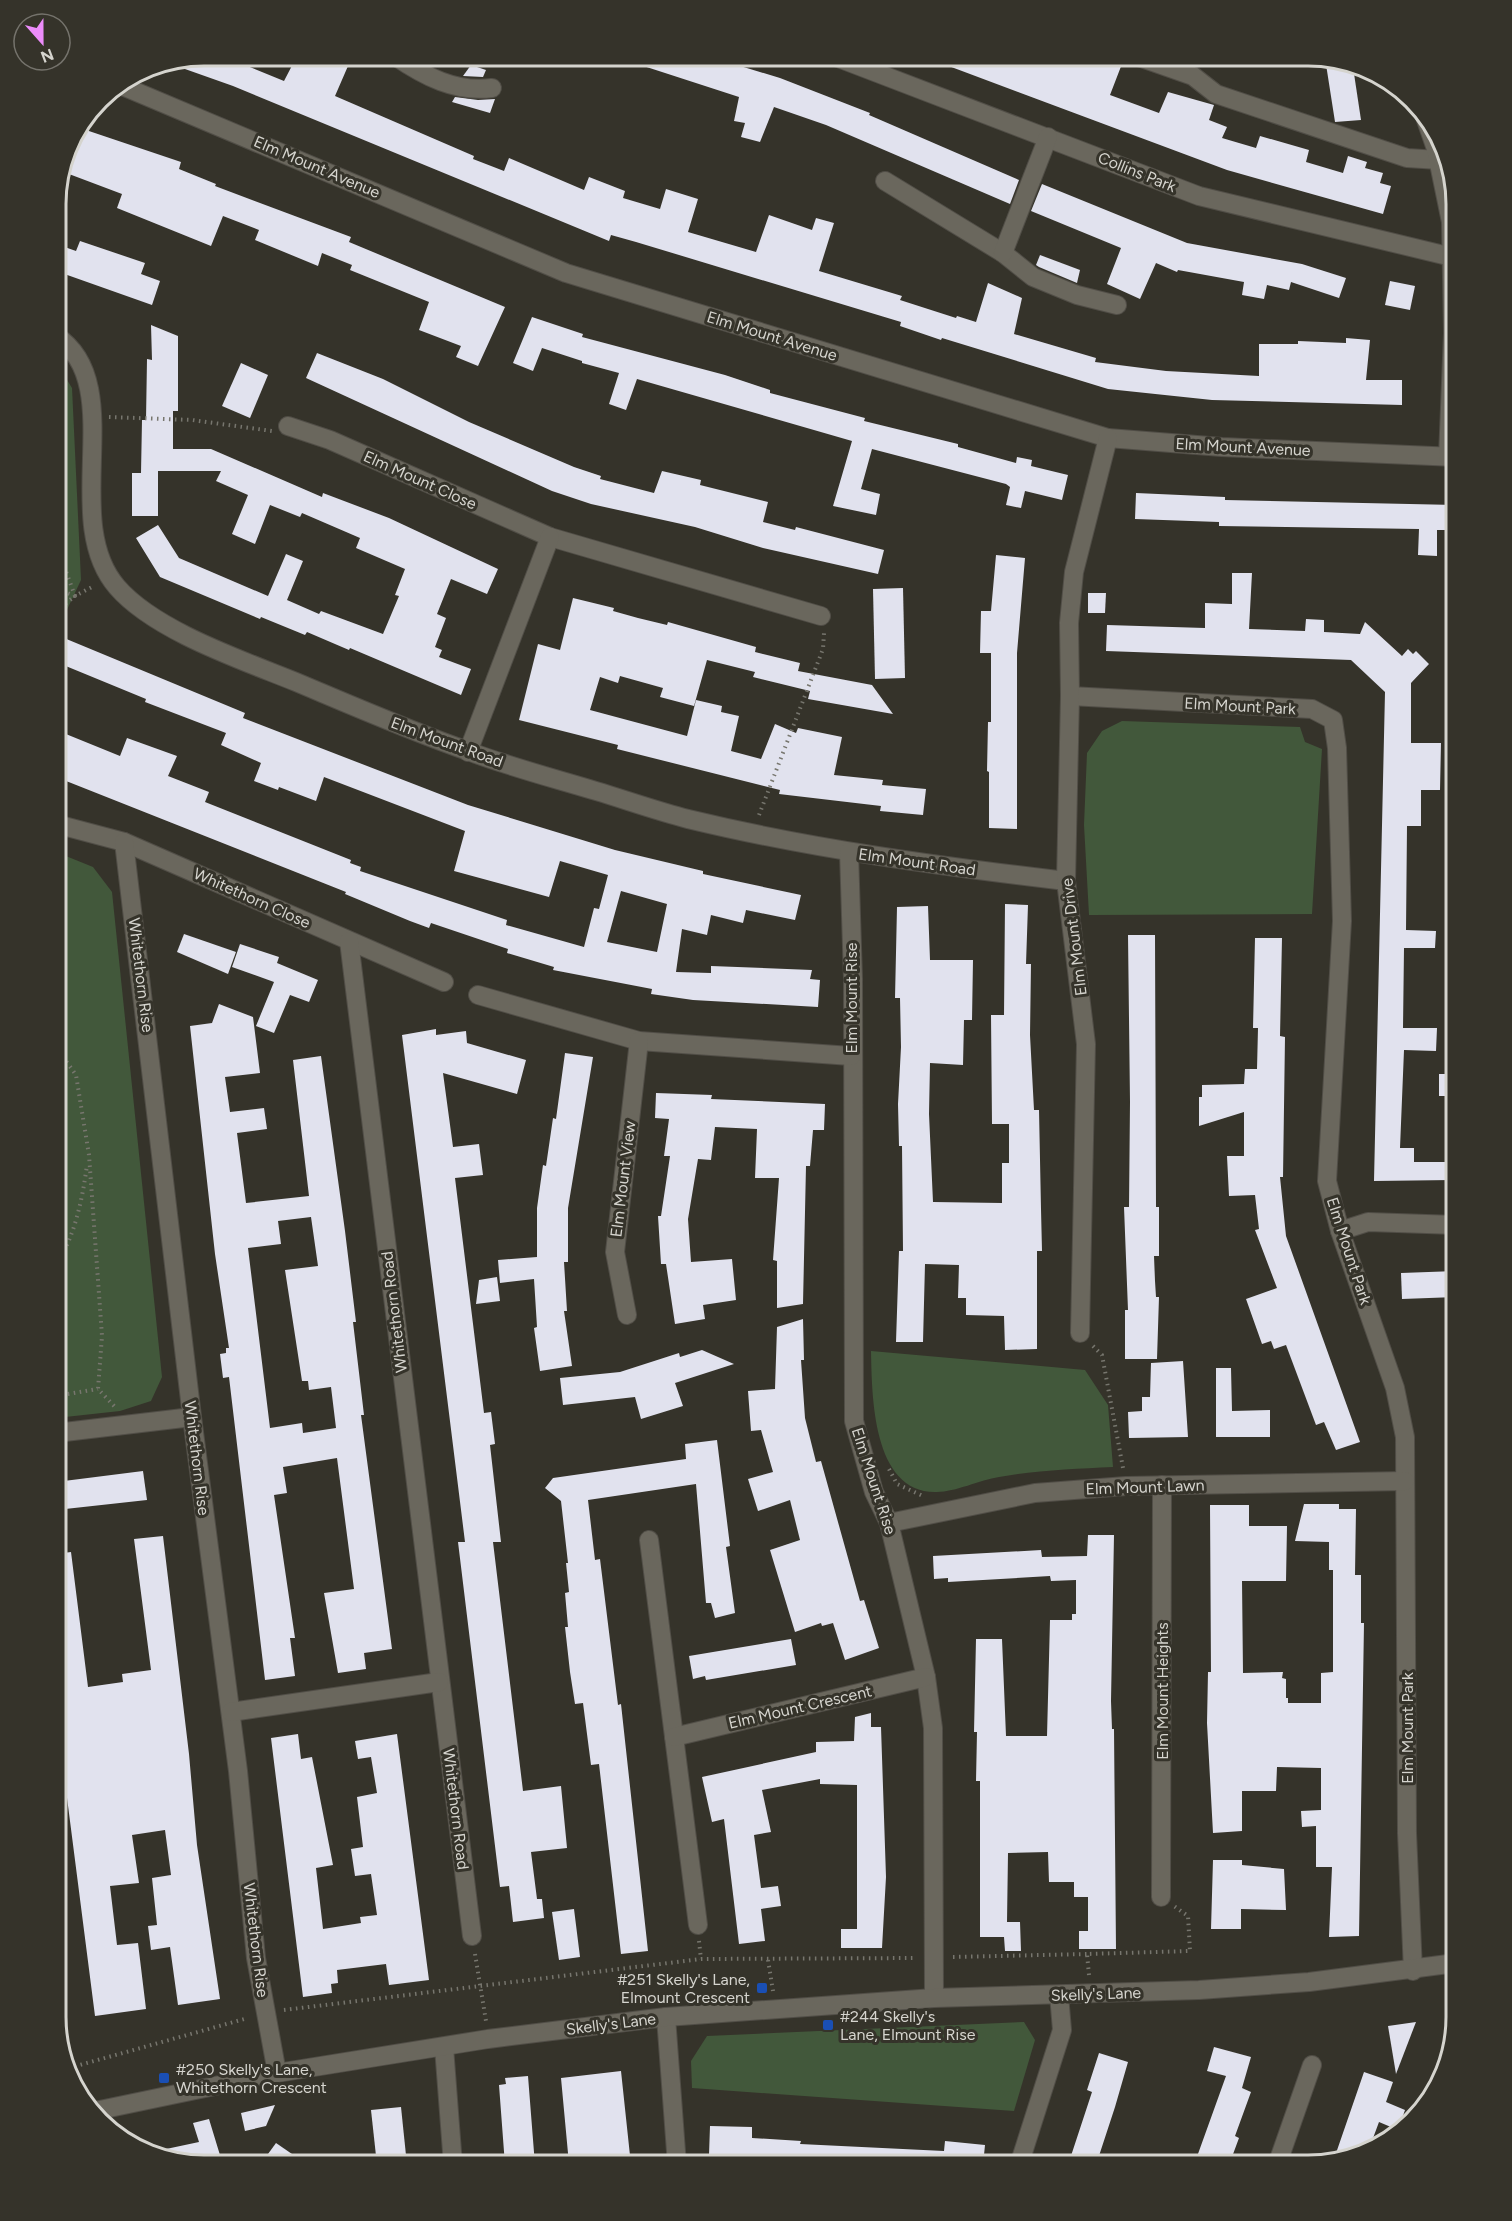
<svg xmlns="http://www.w3.org/2000/svg" width="1512" height="2221" viewBox="0 0 1512 2221" font-family="Figtree,sans-serif">
  <style>
    .green { fill: #42583b }
    .building { fill: #e1e2ee; fill-rule: evenodd }
    .lines { fill: none; stroke-linecap: round; stroke-linejoin: round }
    .minor-casing { stroke: #514e47; stroke-width: 20 }
    .path { stroke: #77766e; stroke-width: 4; stroke-dasharray: 1.5 4.5; stroke-linecap: butt }
    .minor { stroke: #6a675d; stroke-width: 18 }
    .transit-dot { fill: #1a4fb4; stroke: #35332a; stroke-width: 2 }
    .labels { text-anchor: middle; dominant-baseline: central; stroke-width: 6; stroke-linejoin: round; paint-order: stroke }
    .street-label { font-size: 16px; fill: #d5d4ce; stroke: #35332a }
    .poi-label { font-size: 16px; fill: #d5d4ce; stroke: #35332a; text-anchor: start }
    .rim { fill: none; stroke: #d5d4ce; stroke-width: 3 }
  </style>
  <rect width="100%" height="100%" fill="#35332a"/>
  <g class="green">
    <polygon points="56,362 72,388 81,580 56,633"/>
    <polygon points="1122,721 1300,727 1305,742 1322,749 1312,914 1089,915 1084,825 1087,753 1102,731"/>
    <polygon points="56,852 93,867 112,892 162,1377 151,1401 120,1411 56,1418"/>
    <path d="M871,1351L1085,1370L1108,1405L1113,1467C1075,1469 1037,1470 999,1477C980,1480 955,1492 937,1492C872,1494 872,1395 871,1351Z"/>
    <polygon points="1024,2022 1035,2040 1014,2111 692,2088 691,2061 707,2036"/>
  </g>
  <g class="building">
    <polygon points="204,56 237,56 235,61 284,81 297,56 325,56 348,66 335,96 474,156 473,159 504,171 509,158 584,190 589,177 625,191 623,198 660,209 666,189 698,199 688,232 756,252 769,215 812,230 816,218 834,223 819,271 902,296 900,300 956,318 957,316 976,322 988,283 1022,298 1014,334 1096,358 1095,362 1166,371 1259,376 1259,344 1298,344 1298,341 1346,343 1346,338 1370,340 1366,380 1402,380 1402,405 1212,400 1108,389 942,338 941,340 900,326 901,322 636,242 611,235 609,241 233,86 168,63"/>
    <polygon points="626,56 715,56 714,58 780,78 870,113 869,115 1019,180 1010,204 826,125 774,107 760,142 741,137 745,123 734,121 739,97 625,60"/>
    <polygon points="922,56 1125,56 1110,95 1159,113 1168,92 1214,105 1209,120 1227,127 1222,138 1256,148 1260,136 1309,150 1306,162 1343,173 1348,156 1367,162 1365,168 1383,173 1380,183 1391,186 1383,214 1227,170"/>
    <polygon points="1325,58 1353,67 1361,120 1335,122"/>
    <polygon points="471,65 486,70 483,77 463,76"/>
    <polygon points="455,97 478,100 495,99 490,113 452,102"/>
    <polygon points="80,128 181,162 179,169 216,184 215,186 351,237 349,242 505,307 478,366 456,357 461,346 419,330 429,302 350,270 352,265 322,253 318,266 255,240 259,230 223,216 211,246 117,208 122,194 61,171 67,147"/>
    <polygon points="1042,184 1187,243 1302,264 1346,278 1339,298 1291,282 1289,290 1267,285 1264,299 1242,295 1244,282 1178,270 1177,272 1156,263 1140,299 1107,284 1121,248 1031,211"/>
    <polygon points="80,241 145,263 141,274 160,281 152,305 56,271 56,244 76,251"/>
    <polygon points="1040,255 1080,270 1077,283 1039,267 1036,265"/>
    <polygon points="1390,281 1415,286 1410,310 1385,305"/>
    <polygon points="532,317 583,334 582,337 725,375 770,390 770,393 865,418 864,421 958,444 958,447 1016,463 1017,457 1032,460 1031,466 1068,475 1062,500 1025,491 1021,508 1006,505 1010,487 1006,484 872,449 861,489 880,494 876,515 833,506 852,441 637,379 626,410 609,404 619,373 582,363 582,361 542,348 533,371 513,363"/>
    <polygon points="151,325 178,336 178,411 173,411 173,449 211,449 322,497 323,493 389,518 498,569 487,594 451,579 437,614 446,618 435,647 442,650 439,657 471,669 461,695 350,648 349,650 307,632 305,635 261,617 260,619 160,577 136,538 158,525 179,558 268,596 286,554 303,561 287,600 319,614 321,611 383,634 399,596 395,595 405,569 356,548 360,538 302,513 300,517 270,505 255,544 232,534 248,495 216,481 221,471 158,471 158,516 132,516 132,473 141,473 142,420 146,420 147,359 152,360"/>
    <polygon points="317,353 383,379 469,422 574,467 601,476 600,479 654,493 662,471 701,480 700,485 768,502 763,522 795,530 796,527 884,550 878,574 763,548 695,527 591,504 552,491 306,378"/>
    <polygon points="241,363 268,375 250,418 222,406"/>
    <polygon points="1136,493 1225,497 1225,500 1456,505 1456,530 1437,530 1437,556 1418,555 1419,529 1219,526 1219,522 1135,519"/>
    <polygon points="996,555 1025,558 1017,653 1017,829 989,828 989,772 987,771 988,722 991,722 991,653 980,653 981,611 991,611"/>
    <polygon points="1232,573 1252,573 1249,629 1305,631 1306,619 1324,620 1324,632 1360,634 1365,622 1402,656 1408,649 1413,654 1416,651 1429,664 1411,683 1411,743 1441,743 1440,790 1421,790 1421,826 1407,826 1406,930 1436,931 1435,948 1404,948 1403,1028 1437,1028 1436,1051 1404,1050 1400,1148 1414,1148 1414,1162 1453,1162 1453,1180 1374,1181 1385,692 1351,660 1106,651 1107,625 1205,628 1205,603 1232,604"/>
    <polygon points="903,588 905,678 875,679 873,589"/>
    <polygon points="1088,593 1106,593 1105,613 1088,613"/>
    <polygon points="573,598 614,608 613,611 638,618 667,625 668,622 756,647 755,652 800,663 798,671 872,685 893,714 808,699 810,691 753,677 755,672 707,660 694,706 660,697 663,688 620,676 618,683 600,677 590,710 687,736 696,700 722,706 721,712 739,716 731,751 761,759 775,724 796,733 798,728 842,737 834,775 883,780 882,785 926,789 923,815 880,811 881,806 779,794 780,790 617,749 618,745 519,720 538,644 560,650"/>
    <path d="M64,638L245,713L243,718L468,805L615,850L703,871V874L801,895L795,920L746,910L743,923L711,915L707,935L682,929L676,972L711,973V966L812,970L810,979L820,980L818,1007L693,1000L651,994L652,989L553,970L554,967L507,953L508,949L431,923L429,928L410,921L345,894L346,892L56,777V730L120,756L127,738L177,756L168,776L209,792L205,802L351,860L350,863L361,867L360,871L507,920L506,925L584,947L594,908L599,909L608,875L560,861L549,897L454,871L465,831L324,777L316,801L279,787L278,790L254,781L261,763L221,745L226,733L145,702L146,699L56,662ZM621,891L667,904L657,952L607,942Z"/>
    <polygon points="1005,904 1028,905 1026,964 1031,964 1030,1035 1034,1110 1039,1110 1041,1209 1042,1251 1037,1251 1037,1349 1005,1350 1004,1316 966,1315 966,1298 958,1298 959,1265 925,1264 923,1342 896,1342 899,1251 903,1251 902,1146 899,1146 898,1104 901,1047 900,998 895,998 897,907 928,906 930,960 973,960 972,1020 964,1020 963,1065 930,1063 929,1114 933,1202 1002,1203 1002,1163 1009,1163 1009,1124 992,1124 991,1015 1004,1015"/>
    <polygon points="184,934 236,952 228,974 177,952"/>
    <polygon points="1128,935 1155,935 1156,1207 1159,1207 1159,1256 1154,1256 1155,1281 1156,1297 1159,1297 1157,1359 1125,1359 1125,1310 1128,1310 1124,1207 1129,1207 1130,1102"/>
    <polygon points="1255,938 1282,938 1280,1036 1285,1037 1283,1177 1280,1177 1286,1236 1360,1442 1336,1450 1324,1422 1316,1425 1286,1345 1274,1349 1271,1341 1262,1344 1246,1299 1277,1288 1255,1230 1259,1229 1255,1195 1229,1196 1227,1156 1244,1156 1244,1112 1199,1126 1199,1097 1202,1097 1202,1085 1244,1084 1245,1069 1257,1069 1258,1028 1253,1028"/>
    <polygon points="240,944 279,957 277,963 318,980 309,1002 290,995 274,1033 256,1026 274,982 232,967"/>
    <path d="M219,1004L253,1017L260,1073L225,1077L230,1112L264,1108L267,1129L237,1133L246,1203L309,1196L293,1060L321,1056L345,1231L356,1322H353L364,1415H361L392,1649L364,1653L366,1669L338,1673L324,1593L354,1589L337,1458L283,1467L287,1493L274,1495L295,1638H290L295,1676L265,1680L229,1377L223,1378L220,1354L226,1353V1348H229L215,1254L190,1026L212,1023ZM311,1217L318,1266L285,1270L302,1381H308L309,1390L331,1387L336,1428L303,1433L302,1423L270,1428L248,1248L281,1244L278,1221Z"/>
    <polygon points="436,1029 436,1035 466,1031 467,1043 526,1060 517,1094 443,1073 453,1147 479,1144 483,1175 455,1178 484,1413 491,1412 495,1444 490,1445 501,1542 493,1542 523,1791 561,1786 567,1848 531,1852 537,1899 542,1899 544,1918 513,1922 509,1886 500,1887 458,1542 465,1542 402,1035"/>
    <polygon points="565,1053 593,1057 568,1208 568,1262 564,1262 567,1311 564,1311 572,1366 540,1371 534,1328 537,1327 534,1279 500,1283 498,1260 537,1257 537,1208 543,1165 546,1166 553,1118 556,1119"/>
    <rect x="1439" y="1074" width="17" height="22"/>
    <polygon points="656,1093 712,1095 711,1099 825,1104 824,1130 813,1130 810,1166 806,1166 803,1304 777,1308 777,1261 773,1260 779,1178 755,1178 757,1129 715,1127 711,1160 698,1159 688,1219 691,1262 732,1259 736,1300 703,1305 705,1319 675,1324 666,1264 661,1264 658,1216 661,1216 670,1156 664,1156 669,1119 655,1118"/>
    <polygon points="1456,1271 1456,1297 1402,1299 1401,1273"/>
    <polygon points="497,1277 500,1301 476,1304 479,1280"/>
    <polygon points="803,1319 804,1360 801,1360 805,1418 816,1462 821,1461 860,1601 864,1600 879,1648 845,1660 833,1623 822,1626 821,1623 795,1632 770,1550 800,1540 790,1500 758,1511 748,1479 773,1472 761,1430 751,1431 748,1391 775,1389 777,1327"/>
    <polygon points="702,1350 734,1364 675,1383 683,1406 641,1419 635,1397 563,1405 560,1378 620,1372 679,1353 680,1357"/>
    <polygon points="1183,1361 1188,1437 1129,1438 1128,1412 1142,1411 1142,1397 1150,1397 1151,1363"/>
    <polygon points="1216,1368 1231,1368 1232,1411 1270,1410 1270,1437 1216,1437"/>
    <polygon points="717,1440 730,1546 726,1547 735,1613 715,1618 711,1603 706,1603 696,1484 588,1500 595,1560 600,1559 618,1705 621,1704 648,1951 621,1954 599,1764 591,1765 583,1703 575,1704 570,1672 565,1627 568,1627 565,1593 569,1592 566,1563 568,1563 561,1501 545,1488 553,1478 686,1459 685,1444"/>
    <polygon points="143,1471 147,1500 56,1510 56,1482"/>
    <polygon points="1304,1504 1339,1504 1339,1509 1356,1509 1355,1575 1361,1575 1361,1623 1364,1623 1359,1936 1329,1937 1332,1867 1316,1867 1316,1826 1302,1827 1301,1811 1321,1810 1321,1768 1277,1767 1276,1791 1242,1791 1242,1831 1213,1833 1207,1723 1208,1672 1211,1672 1210,1505 1249,1505 1249,1526 1287,1526 1286,1581 1242,1581 1243,1673 1283,1672 1282,1678 1286,1679 1286,1698 1288,1698 1288,1703 1321,1703 1321,1673 1333,1672 1333,1570 1329,1570 1329,1542 1295,1541"/>
    <polygon points="1088,1535 1114,1535 1111,1701 1112,1729 1114,1729 1116,1949 1079,1949 1079,1931 1088,1931 1088,1897 1074,1897 1074,1882 1049,1882 1048,1852 1008,1853 1007,1922 1020,1922 1021,1951 1005,1951 1004,1937 980,1937 980,1781 976,1781 977,1732 974,1732 976,1639 1002,1639 1006,1736 1047,1736 1050,1620 1072,1620 1072,1614 1076,1614 1076,1580 1051,1581 1050,1576 948,1582 948,1578 934,1579 933,1556 1041,1550 1042,1557 1087,1556"/>
    <polygon points="163,1536 189,1754 197,1845 220,1999 178,2005 170,1947 151,1950 148,1926 157,1925 152,1878 171,1875 165,1830 132,1835 139,1883 110,1886 117,1945 138,1943 146,2009 95,2016 56,1712 56,1684 58,1683 56,1664 56,1554 71,1552 88,1687 123,1682 122,1674 151,1670 134,1539"/>
    <polygon points="791,1639 796,1665 706,1680 705,1676 693,1679 689,1656"/>
    <polygon points="871,1713 871,1727 881,1727 886,1877 882,1948 841,1948 841,1929 857,1929 857,1785 820,1784 820,1779 762,1790 771,1832 754,1835 761,1888 778,1886 781,1906 761,1909 765,1941 739,1944 724,1819 712,1822 702,1777 816,1752 816,1742 854,1741 855,1717"/>
    <polygon points="298,1734 301,1759 312,1757 333,1865 316,1868 323,1929 361,1923 360,1917 377,1915 371,1874 355,1876 351,1849 363,1847 357,1797 377,1793 371,1757 358,1759 355,1741 397,1734 429,1980 389,1985 386,1964 337,1970 338,1983 331,1984 332,1993 303,1997 271,1738"/>
    <polygon points="1213,1860 1242,1860 1242,1865 1284,1869 1286,1910 1241,1909 1241,1929 1211,1929"/>
    <polygon points="574,1909 580,1957 559,1960 552,1912"/>
    <polygon points="1416,2022 1396,2074 1388,2026"/>
    <polygon points="1214,2047 1251,2057 1242,2088 1251,2092 1235,2136 1239,2138 1229,2165 1194,2165 1226,2076 1207,2071"/>
    <polygon points="1099,2053 1128,2062 1115,2107 1096,2165 1068,2165 1092,2092 1087,2090"/>
    <polygon points="621,2071 631,2165 600,2165 600,2162 569,2164 561,2078"/>
    <polygon points="1364,2072 1393,2082 1386,2102 1405,2110 1398,2130 1379,2122 1369,2149 1334,2159"/>
    <polygon points="528,2076 535,2165 505,2165 499,2085 506,2084 505,2078"/>
    <polygon points="275,2105 266,2126 245,2131 241,2113"/>
    <polygon points="401,2107 407,2165 377,2165 371,2110"/>
    <polygon points="209,2119 223,2165 195,2165 152,2152 199,2142 193,2123"/>
    <polygon points="710,2126 752,2127 752,2138 801,2141 800,2144 944,2151 945,2141 985,2145 983,2165 757,2165 757,2156 709,2155"/>
    <polygon points="276,2143 308,2165 260,2165"/>
  </g>
  <g class="lines">
    <defs>
      <g id="minor">
        <path d="M395,56C424,76 456,93 492,88"/>
        <polyline points="833,56 1199,196 1452,257"/>
        <polyline points="1136,56 1193,76 1216,94 1407,158 1439,160"/>
        <polyline points="120,85 566,273 1108,438 1222,447 1456,457"/>
        <polyline points="1426,120 1436,149 1451,222 1453,333 1448,457"/>
        <polyline points="885,181 1003,253 1033,277 1077,295 1117,305"/>
        <polyline points="1003,253 1048,137"/>
        <path d="M56,336C130,384 58,519 117,587C155,631 242,660 296,682C353,706 410,731 468,751C510,767 553,778 596,791C626,800 657,811 688,819C812,849 939,866 1066,881"/>
        <polyline points="288,426 330,440 550,537 821,616"/>
        <polyline points="1070,696 1312,709 1333,720 1337,748 1342,921 1327,1181 1340,1231 1395,1388 1405,1437 1407,1833 1413,1971"/>
        <polyline points="468,752 550,537"/>
        <polyline points="56,824 124,842 444,982"/>
        <polyline points="124,842 192,1417 238,1771 256,1958 277,2073"/>
        <polyline points="849,852 853,979 854,1421 874,1492 889,1523 926,1677 933,1728 934,1998"/>
        <polyline points="349,941 472,1936"/>
        <polyline points="478,995 639,1041 851,1056"/>
        <polyline points="1340,1231 1368,1222 1456,1225"/>
        <polyline points="627,1315 615,1252 639,1041"/>
        <polyline points="1080,1333 1086,1044 1066,881 1070,696 1069,623 1074,572 1108,438"/>
        <polyline points="56,1433 192,1417"/>
        <polyline points="889,1523 1035,1493 1126,1486 1405,1481"/>
        <polyline points="649,1540 698,1925"/>
        <polyline points="231,1712 439,1682"/>
        <polyline points="674,1737 926,1677"/>
        <polyline points="1161,1897 1162,1485"/>
        <polyline points="56,2007 58,2027"/>
        <polyline points="666,2017 677,2165"/>
        <polyline points="444,2047 453,2165"/>
        <polyline points="95,2111 277,2073 488,2039 666,2017 934,1998 1199,1990 1309,1982 1456,1963"/>
        <polyline points="1019,2165 1062,2030 1059,1995"/>
        <polyline points="1277,2165 1312,2065"/>
      </g>
    </defs>
    <use href="#minor" class="minor-casing"/>
    <g class="path">
      <polyline points="109,417 192,420 272,431"/>
      <polyline points="56,544 75,596 94,586"/>
      <polyline points="56,611 75,596 56,589"/>
      <polyline points="759,815 823,649 824,633"/>
      <polyline points="56,1047 76,1075 89,1155 102,1336 98,1389 116,1408"/>
      <path d="M56,1267C75,1234 82,1202 87,1165"/>
      <polyline points="1093,1346 1102,1355 1123,1468"/>
      <polyline points="56,1396 98,1389"/>
      <polyline points="889,1469 897,1484 923,1496"/>
      <polyline points="699,1941 701,1959"/>
      <polyline points="475,1954 486,2021"/>
      <polyline points="953,1957 1087,1954"/>
      <polyline points="768,1960 773,1991"/>
      <polyline points="1089,1975 1087,1954 1190,1951 1188,1916 1174,1906"/>
      <polyline points="284,2010 701,1959 916,1958"/>
      <polyline points="69,2068 248,2018"/>
    </g>
    <use href="#minor" class="minor"/>
  </g>
  <g class="transit-dot">
    <rect x="756" y="1982" width="12" height="12" rx="3"/>
    <rect x="822" y="2019" width="12" height="12" rx="3"/>
    <rect x="158" y="2072" width="12" height="12" rx="3"/>
  </g>
  <g class="labels">
    <g class="street-label">
      <text transform="translate(317 167) rotate(23)">Elm Mount Avenue</text>
      <text transform="translate(1137 172) rotate(22)">Collins Park</text>
      <text transform="translate(772 336) rotate(17)">Elm Mount Avenue</text>
      <text transform="translate(1243 447) rotate(3)">Elm Mount Avenue</text>
      <text transform="translate(420 480) rotate(24)">Elm Mount Close</text>
      <text transform="translate(1240 706) rotate(3)">Elm Mount Park</text>
      <text transform="translate(447 742) rotate(20)">Elm Mount Road</text>
      <text transform="translate(917 862) rotate(8)">Elm Mount Road</text>
      <text transform="translate(252 898) rotate(24)">Whitethorn Close</text>
      <text transform="translate(1074 937) rotate(-97)">Elm Mount Drive</text>
      <text transform="translate(141 975) rotate(83)">Whitethorn Rise</text>
      <text transform="translate(851 998) rotate(-90)">Elm Mount Rise</text>
      <text transform="translate(623 1179) rotate(-83)">Elm Mount View</text>
      <text transform="translate(1349 1251) rotate(72)">Elm Mount Park</text>
      <text transform="translate(394 1312) rotate(-97)">Whitethorn Road</text>
      <text transform="translate(197 1458) rotate(83)">Whitethorn Rise</text>
      <text transform="translate(874 1481) rotate(72)">Elm Mount Rise</text>
      <text transform="translate(1145 1487) rotate(-2)">Elm Mount Lawn</text>
      <text transform="translate(1162 1691) rotate(-90)">Elm Mount Heights</text>
      <text transform="translate(800 1707) rotate(-13)">Elm Mount Crescent</text>
      <text transform="translate(1407 1728) rotate(-90)">Elm Mount Park</text>
      <text transform="translate(456 1809) rotate(83)">Whitethorn Road</text>
      <text transform="translate(256 1940) rotate(83)">Whitethorn Rise</text>
      <text transform="translate(1096 1994) rotate(-2)">Skelly's Lane</text>
      <text transform="translate(611 2024) rotate(-7)">Skelly's Lane</text>
    </g>
    <g class="poi-label">
      <text x="750" y="1979" text-anchor="end">#251 Skelly's Lane,<tspan x="750" dy="18">Elmount Crescent</tspan></text>
      <text x="840" y="2016">#244 Skelly's<tspan x="840" dy="18">Lane, Elmount Rise</tspan></text>
      <text x="176" y="2069">#250 Skelly's Lane,<tspan x="176" dy="18">Whitethorn Crescent</tspan></text>
    </g>
  </g>
  <path d="M0 0H1512V2221H0ZM204 66H1308A138 138 0 0 1 1446 204V2017A138 138 0 0 1 1308 2155H204A138 138 0 0 1 66 2017V204A138 138 0 0 1 204 66Z" fill="#35332a" fill-rule="evenodd"/>
  <path class="rim" d="M204 66H1308A138 138 0 0 1 1446 204V2017A138 138 0 0 1 1308 2155H204A138 138 0 0 1 66 2017V204A138 138 0 0 1 204 66Z"/>
  <g transform="translate(42 42) rotate(159)"><circle r="28" fill="#35332a" stroke="#75736c" stroke-width="1.5"/>
  <path d="M0-4.5L10 22L0 15L-10 22Z" fill="#ec8cfa"/>
  <text y="-9" font-size="16" font-weight="bold" text-anchor="middle" fill="#d5d4ce">N</text>
  </g>
</svg>
